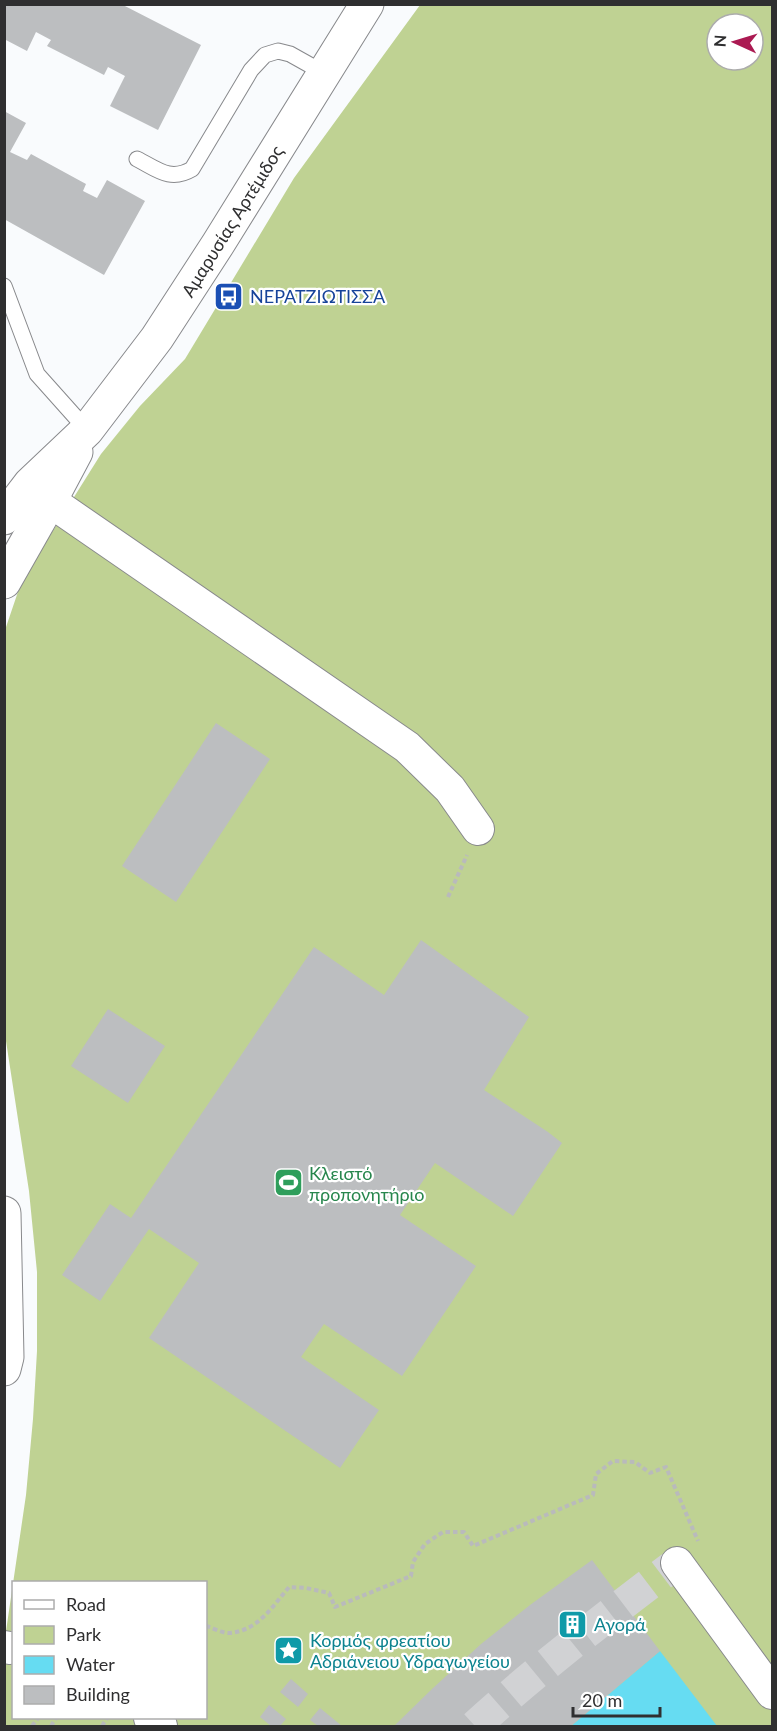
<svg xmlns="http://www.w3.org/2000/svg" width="777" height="1731" viewBox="0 0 777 1731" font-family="Lato,sans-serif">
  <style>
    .green { fill: #bfd293; fill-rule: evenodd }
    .water { fill: #66dcf2 }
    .building { fill: #bcbec0 }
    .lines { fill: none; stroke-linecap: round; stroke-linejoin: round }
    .street-tunnel { stroke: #d1d2d4; stroke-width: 32; stroke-dasharray: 32 16; stroke-linecap: butt }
    .lane-casing { stroke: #88898c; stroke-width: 17 }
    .street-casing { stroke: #88898c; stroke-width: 34 }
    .secondary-casing { stroke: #88898c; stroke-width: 35 }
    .path { stroke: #b9babc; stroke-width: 4; stroke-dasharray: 4.5 3; stroke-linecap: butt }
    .lane { stroke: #fff; stroke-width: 15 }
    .street { stroke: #fff; stroke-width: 32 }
    .secondary { stroke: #fff; stroke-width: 33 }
    .labels { text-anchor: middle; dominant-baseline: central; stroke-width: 4.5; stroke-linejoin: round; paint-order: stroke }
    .street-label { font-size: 18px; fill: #2f2f30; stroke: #fff }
    .transit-label { font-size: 18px; fill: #164399; stroke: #fff; text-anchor: start }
    .leisure-label { font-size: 18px; fill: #27864d; stroke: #fff; text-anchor: start }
    .culture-label { font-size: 18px; fill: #0d838f; stroke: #fff; text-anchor: start }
  </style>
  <rect width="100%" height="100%" fill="#f9fbfd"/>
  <path class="green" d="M420,5H772V1726H5V1638L26,1495L33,1419L37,1351V1272L29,1191L4,1028V633L22,580L101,454L140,406L185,359L294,178ZM717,24H753V60H717ZM14,1582H206V1718H14Z"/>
  <polygon class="water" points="660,1651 717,1726 571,1726"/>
  <g class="building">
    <polygon points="4,4 121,4 201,45 158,130 110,106 125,76 108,67 104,75 47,46 51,40 36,32 27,51 4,39"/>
    <polygon points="4,111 26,123 10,152 27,160 31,154 86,184 83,191 97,198 107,180 145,201 104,275 4,219"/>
    <polygon points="216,723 270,759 176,902 122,866"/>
    <polygon points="421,940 529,1017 484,1090 548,1132 562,1143 513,1216 435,1163 400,1215 476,1266 402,1376 324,1324 301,1357 379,1410 340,1468 149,1338 199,1263 149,1229 100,1301 62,1275 110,1204 131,1218 314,947 384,995"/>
    <polygon points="108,1009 165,1046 128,1103 71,1066"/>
    <polygon points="592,1560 660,1651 571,1726 394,1726 432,1689 481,1644 530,1605"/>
    <polygon points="291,1679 308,1694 298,1707 280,1692"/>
    <polygon points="269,1705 286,1719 280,1726 271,1726 260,1717"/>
    <polygon points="320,1708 342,1726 318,1726 310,1720"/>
  </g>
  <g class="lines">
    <path class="street-tunnel" d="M475,1726C539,1668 608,1615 677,1563"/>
    <defs>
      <g id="lane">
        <path d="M137,159C157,169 170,182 192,169L251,70L265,55L278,51L290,54L324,73"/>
        <polyline points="4,286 37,374 87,430"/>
      </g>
      <g id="street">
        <polyline points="50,501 407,747 450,789 478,829"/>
        <polyline points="677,1563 772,1693"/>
        <polyline points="4,1647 10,1648"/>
        <polyline points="150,1718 161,1726"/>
      </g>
      <g id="secondary">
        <polyline points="4,518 30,484 87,430 157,338 218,244 367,4"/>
        <polyline points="4,582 50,501 76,452"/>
        <polyline points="4,1213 7,1357 4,1369"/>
      </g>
    </defs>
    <use href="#lane" class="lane-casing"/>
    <use href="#street" class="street-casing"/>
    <use href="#secondary" class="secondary-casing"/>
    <g class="path">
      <polyline points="448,897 467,855"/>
      <path d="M206,1626C213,1628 222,1633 229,1633C258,1631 272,1607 289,1587L306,1588L329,1593L335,1607L411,1576L413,1562L425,1544L443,1532H464L473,1546L593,1495L596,1474L613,1461L635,1462L650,1473L666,1467L698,1541"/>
      <polyline points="32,1726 38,1718"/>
      <polyline points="51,1726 56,1718"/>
      <polyline points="102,1726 107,1718"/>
    </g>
    <use href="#lane" class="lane"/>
    <use href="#street" class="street"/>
    <use href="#secondary" class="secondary"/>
  </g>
  <defs>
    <symbol id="bus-square" viewBox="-11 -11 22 22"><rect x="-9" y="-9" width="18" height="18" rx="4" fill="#1a4fb4" stroke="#fff"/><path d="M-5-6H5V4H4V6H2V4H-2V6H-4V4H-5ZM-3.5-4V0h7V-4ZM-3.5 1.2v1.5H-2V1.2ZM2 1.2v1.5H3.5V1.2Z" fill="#fff"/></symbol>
    <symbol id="stadium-square" viewBox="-11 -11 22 22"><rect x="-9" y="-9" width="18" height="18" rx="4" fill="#2e9e5b" stroke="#fff"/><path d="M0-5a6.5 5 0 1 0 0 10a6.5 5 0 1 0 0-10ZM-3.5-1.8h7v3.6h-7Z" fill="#fff"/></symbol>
    <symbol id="building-square" viewBox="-11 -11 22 22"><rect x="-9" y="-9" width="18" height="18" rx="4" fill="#0f9aa8" stroke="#fff"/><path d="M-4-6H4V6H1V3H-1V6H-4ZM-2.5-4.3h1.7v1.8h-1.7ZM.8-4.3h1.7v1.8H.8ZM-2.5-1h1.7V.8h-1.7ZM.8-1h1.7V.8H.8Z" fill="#fff"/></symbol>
    <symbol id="sight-square" viewBox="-11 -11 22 22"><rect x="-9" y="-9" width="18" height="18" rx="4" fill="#0f9aa8" stroke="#fff"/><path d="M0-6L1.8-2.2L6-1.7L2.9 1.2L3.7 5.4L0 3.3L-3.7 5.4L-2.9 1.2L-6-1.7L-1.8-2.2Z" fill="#fff"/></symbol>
  </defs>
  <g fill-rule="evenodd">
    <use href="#bus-square" x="212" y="280" width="33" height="33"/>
    <use href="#stadium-square" x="272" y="1166" width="33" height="33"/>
    <use href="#building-square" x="556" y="1608" width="33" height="33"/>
    <use href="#sight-square" x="272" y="1634" width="33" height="33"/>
  </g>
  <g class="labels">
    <g class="street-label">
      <text transform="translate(232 221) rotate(-58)">Αμαρυσίας Αρτέμιδος</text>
    </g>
    <g class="transit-label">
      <text x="250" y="296">ΝΕΡΑΤΖΙΩΤΙΣΣΑ</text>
    </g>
    <g class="leisure-label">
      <text x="309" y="1173">Κλειστό<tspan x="309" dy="21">προπονητήριο</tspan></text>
    </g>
    <g class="culture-label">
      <text x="594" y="1624">Αγορά</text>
      <text x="310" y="1640">Κορμός φρεατίου<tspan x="310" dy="21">Αδριάνειου Υδραγωγείου</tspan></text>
    </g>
  </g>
  <rect width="777" height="1731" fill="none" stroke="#2f2f30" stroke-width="12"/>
  <rect x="12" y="1581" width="195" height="138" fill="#ffffff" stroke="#acacac" stroke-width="1.5"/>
  <rect x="24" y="1600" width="30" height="9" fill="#ffffff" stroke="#acacac" stroke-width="1.5"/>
  <text x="66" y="1611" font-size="18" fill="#2f2f30">Road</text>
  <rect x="24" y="1626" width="30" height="18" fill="#bfd293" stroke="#acacac" stroke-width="1.5"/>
  <text x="66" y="1641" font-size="18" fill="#2f2f30">Park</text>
  <rect x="24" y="1656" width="30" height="18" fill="#66dcf2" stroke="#acacac" stroke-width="1.5"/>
  <text x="66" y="1671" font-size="18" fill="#2f2f30">Water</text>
  <rect x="24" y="1686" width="30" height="18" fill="#bcbec0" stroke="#acacac" stroke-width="1.5"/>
  <text x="66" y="1701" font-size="18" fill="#2f2f30">Building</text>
  <g transform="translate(735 42) rotate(274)"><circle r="28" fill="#ffffff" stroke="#acacac" stroke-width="1.5"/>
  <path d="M0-4.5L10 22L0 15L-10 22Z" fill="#ab1a52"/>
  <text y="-9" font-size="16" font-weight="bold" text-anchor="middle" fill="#2f2f30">N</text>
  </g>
  <path d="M573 1707v9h87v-9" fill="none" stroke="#2f2f30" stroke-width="3"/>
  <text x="582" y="1707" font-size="18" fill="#2f2f30" stroke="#ffffff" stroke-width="4.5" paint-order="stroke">20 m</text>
</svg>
